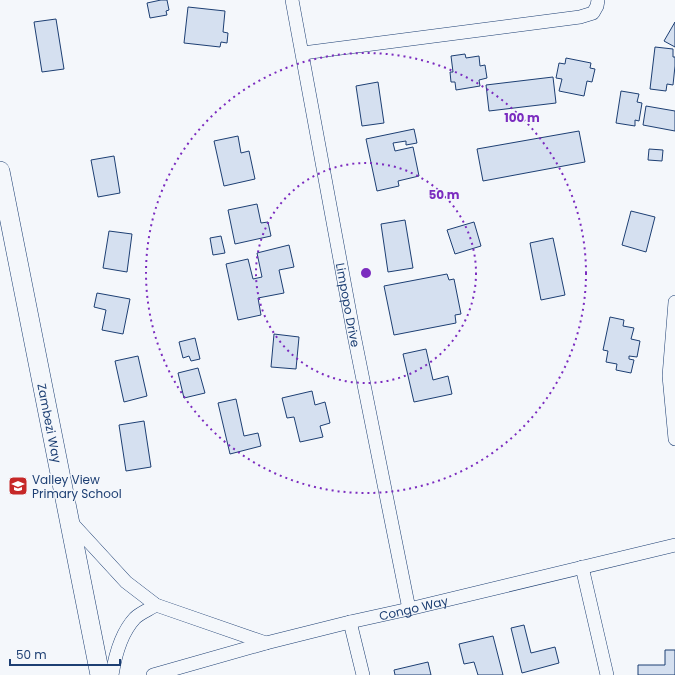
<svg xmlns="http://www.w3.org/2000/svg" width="675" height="675" viewBox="0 0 675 675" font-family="Poppins,sans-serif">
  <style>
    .building { fill: #d5e0f0; stroke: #1d3f73 }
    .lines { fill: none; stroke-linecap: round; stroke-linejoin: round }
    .minor-casing { stroke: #1d3f73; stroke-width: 14 }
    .secondary-casing { stroke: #1d3f73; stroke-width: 20 }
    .minor { stroke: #f4f7fb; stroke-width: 13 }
    .secondary { stroke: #f4f7fb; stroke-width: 19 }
    .ring { fill: none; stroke: #7b2cbf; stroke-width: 2; stroke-dasharray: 2 4 }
    .labels { text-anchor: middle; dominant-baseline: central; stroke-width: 3; stroke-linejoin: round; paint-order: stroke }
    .street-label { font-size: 12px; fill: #1d3f73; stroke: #f4f7fb }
    .poi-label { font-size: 12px; fill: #1d3f73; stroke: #f4f7fb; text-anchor: start }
    .centre { fill: #7b2cbf; stroke: #f4f7fb; stroke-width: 2 }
    .ring-label { font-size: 12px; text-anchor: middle; font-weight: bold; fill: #7b2cbf; stroke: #f4f7fb; stroke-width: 3; stroke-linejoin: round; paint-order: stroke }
  </style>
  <rect width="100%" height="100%" fill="#f4f7fb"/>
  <g class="building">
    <polygon points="161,0 167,0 169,10 166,11 167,15 150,18 147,3"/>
    <polygon points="188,7 225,11 223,32 228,33 227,43 221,42 220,47 184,43"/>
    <polygon points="56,19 64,69 42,72 34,22"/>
    <polygon points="675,22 675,47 664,41"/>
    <polygon points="655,47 673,49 673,57 675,57 675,66 673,85 667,84 666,91 650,89"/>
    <polygon points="465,54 466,58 479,56 480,66 485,65 487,78 479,80 480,86 456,90 455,82 451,82 450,72 453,72 451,56"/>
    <polygon points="566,58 591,63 590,68 595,69 592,82 587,81 584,96 559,91 562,79 556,78 559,63 565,64"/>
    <polygon points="553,77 556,103 489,111 486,85"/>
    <polygon points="378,82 384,123 362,126 356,86"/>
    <polygon points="621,91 639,94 637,102 642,103 639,121 635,120 635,126 616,123"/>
    <polygon points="646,106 675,111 675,131 643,125"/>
    <polygon points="414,129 417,143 406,145 406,141 393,143 395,151 413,147 419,176 398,181 399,186 377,191 366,139"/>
    <polygon points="579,131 585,162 483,181 477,149"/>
    <polygon points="238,136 241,153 249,151 255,179 224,186 214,141"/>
    <polygon points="649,149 663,150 662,161 648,160"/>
    <polygon points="114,156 120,193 98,197 91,160"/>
    <polygon points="257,204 261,223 268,222 271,236 235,244 228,210"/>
    <polygon points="631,211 655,217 646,252 622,245"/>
    <polygon points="405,220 413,268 388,272 381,224"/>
    <polygon points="474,222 481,246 455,254 447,230"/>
    <polygon points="109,231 132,234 127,272 103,268"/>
    <polygon points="221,236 225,253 213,255 210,238"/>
    <polygon points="553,238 565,295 541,300 530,243"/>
    <polygon points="289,245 294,267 279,270 284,293 258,298 261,315 238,320 226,264 248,259 253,279 262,277 257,253"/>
    <polygon points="447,274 449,280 454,279 461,314 455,315 456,323 394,335 384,286"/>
    <polygon points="97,293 130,299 123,334 102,330 106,310 94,307"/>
    <polygon points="610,317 624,320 623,326 634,328 631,339 640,341 637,357 629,356 629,359 634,360 631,373 616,370 617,364 606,362 608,351 603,350"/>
    <polygon points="274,334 299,337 296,369 271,367"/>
    <polygon points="195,338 200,359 191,361 189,356 183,358 179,342"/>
    <polygon points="426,349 433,380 448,376 452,394 414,402 403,354"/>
    <polygon points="138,356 147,396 124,402 115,361"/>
    <polygon points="198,368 205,393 184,398 178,373"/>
    <polygon points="312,391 315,405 325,402 330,423 320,426 323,437 300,442 294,417 287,418 282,398"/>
    <polygon points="236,399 244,436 258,433 261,446 230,454 218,403"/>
    <polygon points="144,421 151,467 126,471 119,425"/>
    <polygon points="524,625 531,653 555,647 559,663 522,673 511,628"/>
    <polygon points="493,636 503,675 478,675 474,662 464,664 459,644"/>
    <polygon points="665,650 675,650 675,675 638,675 638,665 665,665"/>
    <polygon points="428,662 431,675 395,675 394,670"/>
  </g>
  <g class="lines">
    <defs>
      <g id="minor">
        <path id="s1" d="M292,0L353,330L409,609"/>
        <polyline points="303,53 580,17 593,13 597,6 598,0"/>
        <polyline points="675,302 669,376 675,439"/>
        <polyline points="70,521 126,582 156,605 266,643"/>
        <polyline points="582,567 607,675"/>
        <polyline points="350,622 363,675"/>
        <path d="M112,675C115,656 121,633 135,618C140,613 150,609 156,605"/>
        <path id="s2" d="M153,675L266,643L350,622L409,609L675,545"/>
      </g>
      <g id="secondary">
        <path id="s3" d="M0,171L100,675"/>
      </g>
    </defs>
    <use href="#minor" class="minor-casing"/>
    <use href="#secondary" class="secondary-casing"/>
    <use href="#minor" class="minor"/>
    <use href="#secondary" class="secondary"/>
  </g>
  <g class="ring">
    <circle cx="366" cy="273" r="110"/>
    <circle cx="366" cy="273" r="220"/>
  </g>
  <defs>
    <symbol id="school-square" viewBox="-11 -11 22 22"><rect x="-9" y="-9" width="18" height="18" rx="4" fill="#c62828" stroke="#f4f7fb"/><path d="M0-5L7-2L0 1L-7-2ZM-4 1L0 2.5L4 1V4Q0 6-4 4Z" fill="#fff"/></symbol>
  </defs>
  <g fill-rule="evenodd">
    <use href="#school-square" x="7" y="475" width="22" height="22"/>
  </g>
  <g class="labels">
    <g class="street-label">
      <text stroke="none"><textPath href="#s1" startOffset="310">Limpopo Drive</textPath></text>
      <text stroke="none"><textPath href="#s3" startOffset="257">Zambezi Way</textPath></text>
      <text stroke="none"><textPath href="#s2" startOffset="269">Congo Way</textPath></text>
    </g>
    <g class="poi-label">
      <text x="32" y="479">Valley View<tspan x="32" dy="14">Primary School</tspan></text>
    </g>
  </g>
  <circle cx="366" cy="273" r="6" class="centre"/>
  <g class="ring-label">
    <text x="522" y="122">100 m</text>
    <text x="444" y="199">50 m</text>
  </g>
  <path d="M10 659v6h110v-6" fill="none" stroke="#1d3f73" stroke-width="2"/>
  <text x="16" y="659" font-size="12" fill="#1d3f73" stroke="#f4f7fb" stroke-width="3" paint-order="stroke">50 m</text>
</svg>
